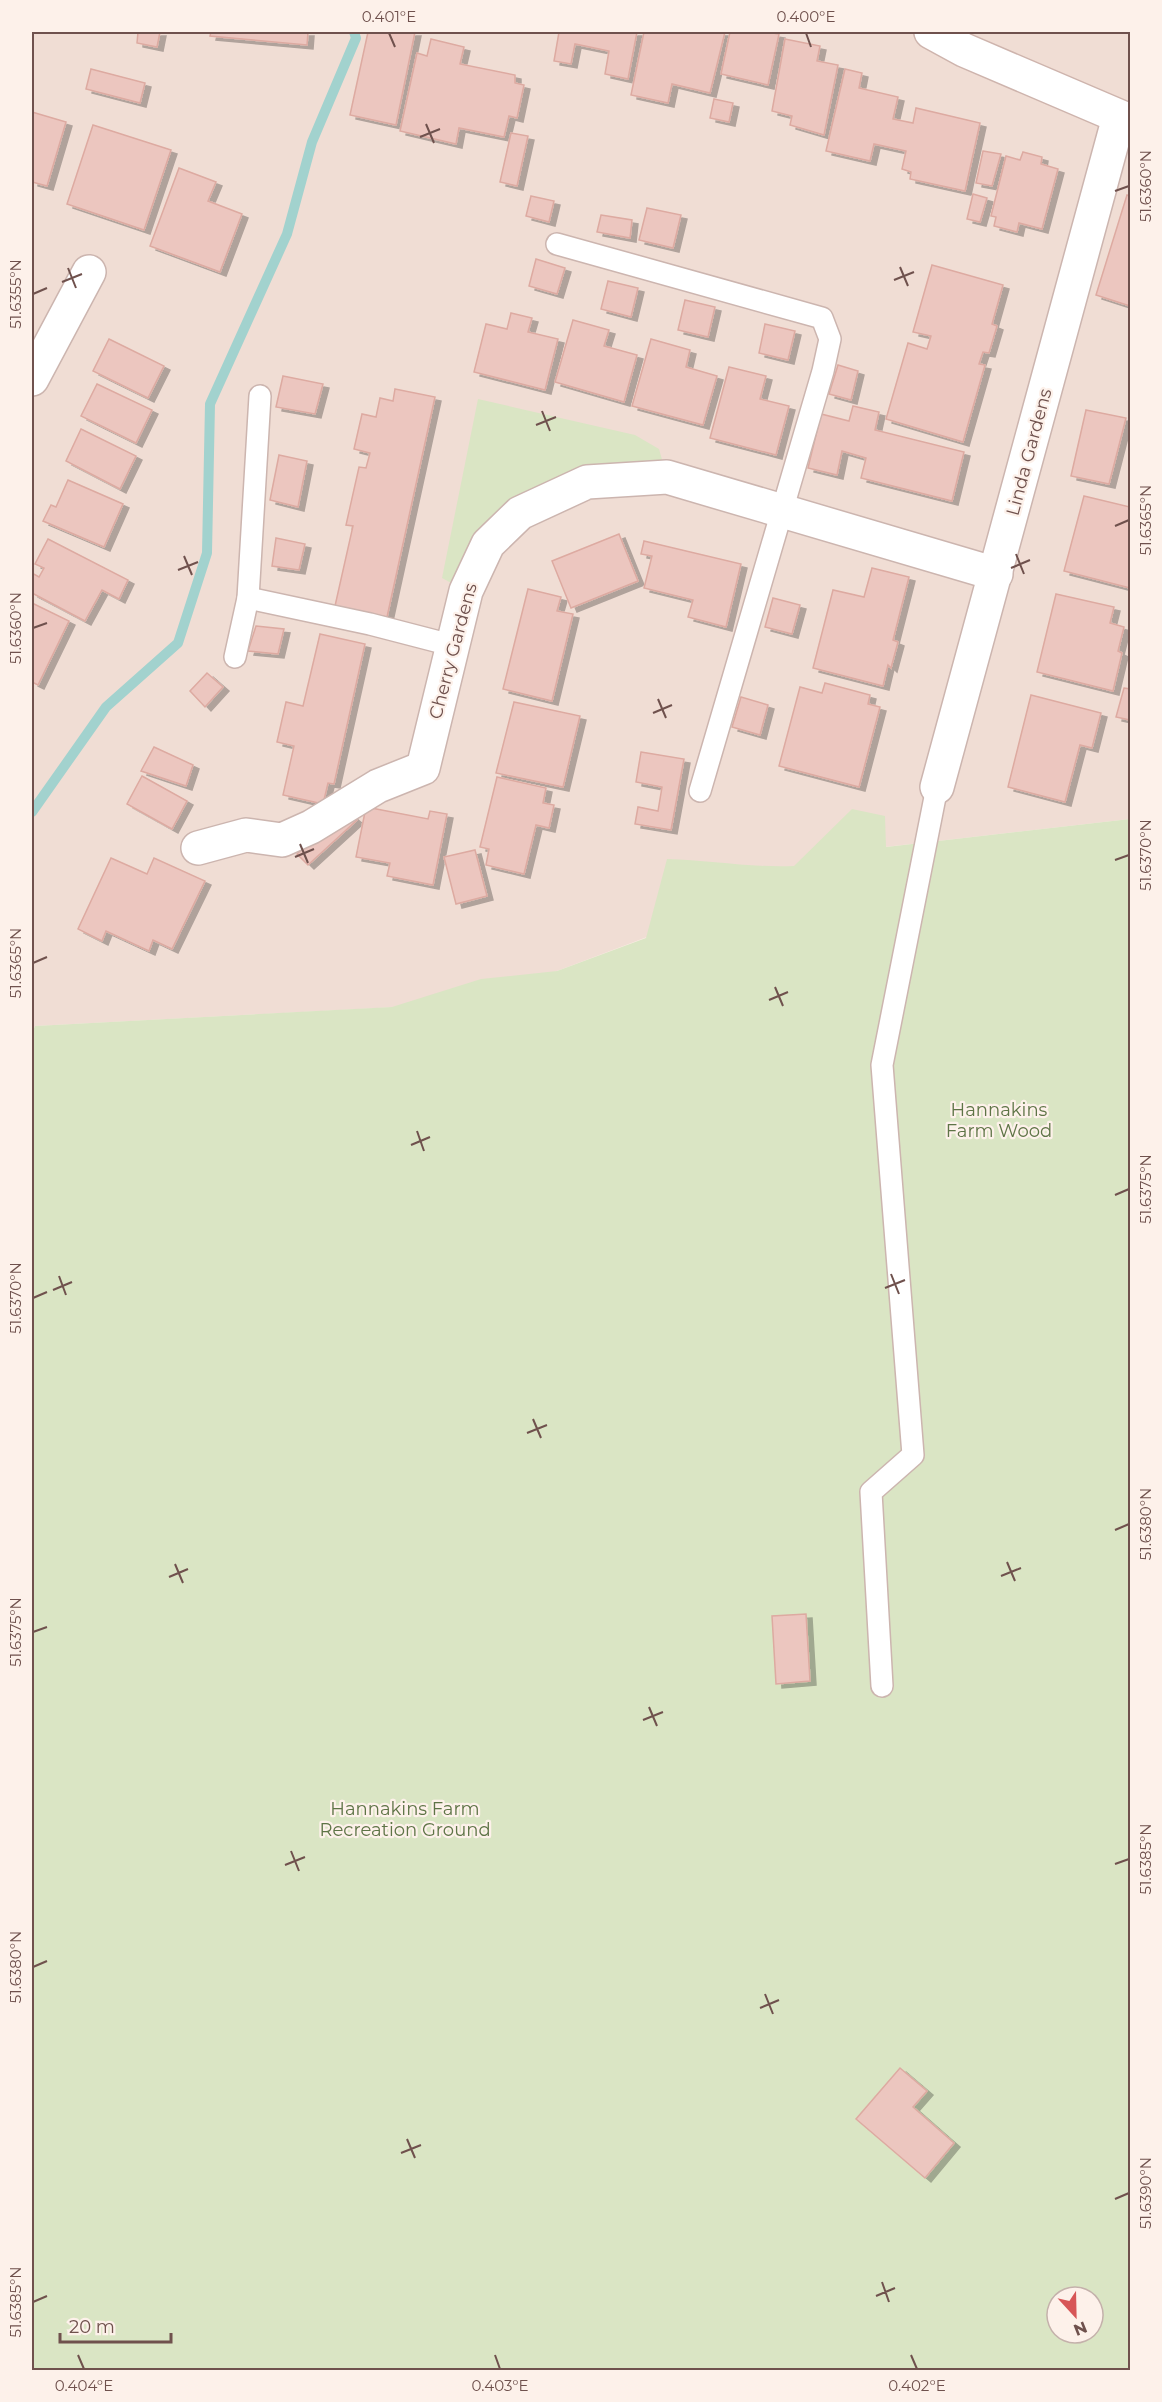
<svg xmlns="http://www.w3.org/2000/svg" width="1162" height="2402" viewBox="0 0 1162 2402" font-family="Montserrat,sans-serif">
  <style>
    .residential { fill: #f0ddd4 }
    .green { fill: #dae5c4; fill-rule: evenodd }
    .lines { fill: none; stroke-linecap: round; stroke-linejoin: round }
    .stream { stroke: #a2d2ce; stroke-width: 10 }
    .building { fill: #ecc6bf; stroke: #ddaaa1; stroke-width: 1.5; filter: url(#shadow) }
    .lane-casing { stroke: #ccb5af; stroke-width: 24 }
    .street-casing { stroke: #ccb5af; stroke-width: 36 }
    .secondary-casing { stroke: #ceb4ad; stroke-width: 36 }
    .lane { stroke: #fff; stroke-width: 21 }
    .street { stroke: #fff; stroke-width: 33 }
    .secondary { stroke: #fff; stroke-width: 33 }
    .ticks { fill: none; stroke: #6f514d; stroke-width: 2 }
    .labels { text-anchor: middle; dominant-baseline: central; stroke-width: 4.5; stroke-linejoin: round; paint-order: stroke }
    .street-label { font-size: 18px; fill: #6f514d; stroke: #fdf1ea }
    .park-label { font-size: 18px; fill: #5e7446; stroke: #fdf1ea }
    .neatline { fill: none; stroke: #6f514d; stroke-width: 2 }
    .ticks-label { font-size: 15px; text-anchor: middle; fill: #6f514d }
  </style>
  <defs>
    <filter id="shadow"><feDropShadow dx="6" dy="4" stdDeviation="0" flood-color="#0004"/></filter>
  </defs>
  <rect width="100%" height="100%" fill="#faece4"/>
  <polygon class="residential" points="32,32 1130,32 1130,819 885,847 472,1003 35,1026 32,1033"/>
  <g class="green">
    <polygon points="478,399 635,435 659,449 667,477 520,513 466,591 442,578"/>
    <path d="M852,809L885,816L886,847L1130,819V2370H32V1033L35,1026L392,1007L481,979L557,971L646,938L667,859C709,860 752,868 794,866ZM1057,2297H1093V2333H1057Z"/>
  </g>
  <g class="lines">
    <polyline class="stream" points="32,812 106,707 178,643 207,553 210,404 287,234 312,142 356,38 354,32"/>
  </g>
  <g class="building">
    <polygon points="138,32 160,32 157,47 137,43"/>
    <polygon points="211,32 308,32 307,45 210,36"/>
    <polygon points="368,32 415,32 396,125 350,115"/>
    <polygon points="559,32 637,32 628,79 605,74 609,51 575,44 571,64 554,61"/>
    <polygon points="644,32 725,32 710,93 672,84 668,103 631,95"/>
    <polygon points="730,32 766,32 779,34 768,85 721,74"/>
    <polygon points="431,39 464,47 460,64 515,75 515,83 524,85 517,118 509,116 504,137 459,128 456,144 400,131 417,53 427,56"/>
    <polygon points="785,39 820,46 817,61 838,65 824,135 790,125 792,116 772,111"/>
    <polygon points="91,69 145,83 140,103 86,89"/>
    <polygon points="845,69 862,73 859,88 898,97 893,119 913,123 916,108 980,123 965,191 910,179 911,172 902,169 906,151 874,144 870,161 826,151"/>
    <polygon points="714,99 733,103 729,122 710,118"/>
    <polygon points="32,112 66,122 47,186 32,182"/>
    <polygon points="93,125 171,150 144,230 67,204"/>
    <polygon points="511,133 528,136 517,186 500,182"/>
    <polygon points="983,151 1001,154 992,186 976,183"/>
    <polygon points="1023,152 1042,157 1041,164 1058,169 1042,229 1019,223 1017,232 994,226 996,217 991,216 1006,156 1020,160"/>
    <polygon points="179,168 216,182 208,201 242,214 220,272 150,246"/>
    <polygon points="973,194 987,198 980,222 967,219"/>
    <polygon points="1127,195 1130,196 1130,306 1096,295"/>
    <polygon points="531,196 554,201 549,222 526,216"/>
    <polygon points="647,208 681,215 673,248 639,240"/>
    <polygon points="601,215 632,220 630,238 597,232"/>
    <polygon points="536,259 565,268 557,294 529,286"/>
    <polygon points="932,265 1003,285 992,324 997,326 989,353 983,352 979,364 985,365 963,442 886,419 908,343 927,349 931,336 913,332"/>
    <polygon points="608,281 638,288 631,317 601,309"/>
    <polygon points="685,300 715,307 708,337 678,330"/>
    <polygon points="511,313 532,318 528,332 558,339 545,390 474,372 486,324 507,329"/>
    <polygon points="573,320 609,330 604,346 637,355 624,402 555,382"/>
    <polygon points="765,324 795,331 788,360 759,353"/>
    <polygon points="109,339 164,366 148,398 93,371"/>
    <polygon points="651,339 690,350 686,367 717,376 703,425 632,406"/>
    <polygon points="838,365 858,371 851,400 829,394"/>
    <polygon points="729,367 766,376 760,399 789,406 776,455 710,438"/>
    <polygon points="283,376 323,384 315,414 276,407"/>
    <polygon points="97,384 152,410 136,443 81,416"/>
    <polygon points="395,389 435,397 387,617 335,606 353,526 346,525 359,467 366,468 370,453 354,449 362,414 376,417 380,398 393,401"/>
    <polygon points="853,406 879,412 875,430 964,452 952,501 861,478 866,458 842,451 837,475 808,468 821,414 849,421"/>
    <polygon points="1086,410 1126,418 1109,484 1071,476"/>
    <polygon points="81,429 136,456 120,489 66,461"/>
    <polygon points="279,455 307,461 298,507 270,500"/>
    <polygon points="68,480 123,504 104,547 43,521 51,505 56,507"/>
    <polygon points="1084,496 1130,507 1130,588 1064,571"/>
    <polygon points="619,534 638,581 571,608 552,561"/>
    <polygon points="276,538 305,544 299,570 272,566"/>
    <polygon points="48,539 128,580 119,599 102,590 85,621 32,593 32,573 39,577 44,568 35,564"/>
    <polygon points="644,541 741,564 726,627 688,617 693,600 644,588 652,556 641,554"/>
    <polygon points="872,568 909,577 893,640 898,642 891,668 888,665 883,686 813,668 833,590 864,597"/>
    <polygon points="528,589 561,597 557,611 573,614 552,701 503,689"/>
    <polygon points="1056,594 1114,607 1110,623 1124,627 1118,651 1122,653 1113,691 1037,672"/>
    <polygon points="773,598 800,605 792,634 765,627"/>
    <polygon points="32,603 69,621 38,685 32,682"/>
    <polygon points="256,626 284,629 278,654 248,651"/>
    <polygon points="320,634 365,644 334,784 328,783 323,804 283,795 294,746 277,742 286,702 303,706"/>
    <polygon points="207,673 223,687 205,707 190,691"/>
    <polygon points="825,683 870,695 868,704 880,707 859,787 779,766 800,687 822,693"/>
    <polygon points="1124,688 1130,689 1130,720 1116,717"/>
    <polygon points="1031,695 1101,713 1092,748 1080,745 1065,802 1008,787"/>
    <polygon points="741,697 768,705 760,735 732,727"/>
    <polygon points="514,702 580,716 563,787 496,773"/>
    <polygon points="154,747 193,765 186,786 141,771"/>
    <polygon points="641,752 684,759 671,830 635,824 638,807 658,811 662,787 636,782"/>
    <polygon points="142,776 187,801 172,829 127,804"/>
    <polygon points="497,777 546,788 543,803 554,805 549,828 536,825 524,874 486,865 489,849 480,847"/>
    <polygon points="366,807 428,819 430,811 447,814 433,885 387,876 390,863 356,857"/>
    <polygon points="345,810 357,820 308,865 297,854"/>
    <polygon points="475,850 487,896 456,904 444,857"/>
    <polygon points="111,858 147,874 154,858 205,881 172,949 153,940 149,951 106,931 102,941 78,929"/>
    <polygon points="806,1614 810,1681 776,1684 772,1616"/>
    <polygon points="900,2068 927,2091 913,2107 954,2143 925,2178 856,2119"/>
  </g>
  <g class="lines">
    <defs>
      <g id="lane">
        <polyline points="557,244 822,318 830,339 823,371 700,791"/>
        <polyline points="248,598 260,396"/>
        <polyline points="235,657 248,598 370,624 451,645"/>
        <polyline points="882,1686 871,1492 913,1455 882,1065 937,787"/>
      </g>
      <g id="street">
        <polyline points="32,379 89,272"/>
        <polyline points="937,787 1119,117"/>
        <polyline points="198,848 246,835 282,840 311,827 378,786 423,768 466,591 488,544 520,513 587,482 667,477 996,574"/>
      </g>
      <polyline id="secondary" points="931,32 964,50 1130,121"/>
    </defs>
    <use href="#lane" class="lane-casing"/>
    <use href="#street" class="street-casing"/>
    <use href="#secondary" class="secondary-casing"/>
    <use href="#lane" class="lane"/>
    <use href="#street" class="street"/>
    <use href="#secondary" class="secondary"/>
  </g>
  <path class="ticks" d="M389,33L395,47M806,33L811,47M426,124L434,143M420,137L440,129M1115,191L1129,186M900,267L908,286M68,268L76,288M894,280L914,272M62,282L82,274M33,294L47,288M542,411L550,431M536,425L556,417M1115,526L1129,520M1016,554L1024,574M184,556L192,575M1011,568L1030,560M178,570L198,562M33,628L47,623M658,699L666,718M653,713L672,705M300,844L308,863M295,857L314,849M1115,860L1129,855M33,963L47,957M775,987L783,1006M769,1000L788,992M417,1131L424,1151M411,1145L430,1137M1115,1195L1129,1189M891,1274L899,1294M59,1276L66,1295M885,1288L905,1280M53,1290L72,1282M33,1298L47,1292M533,1419L541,1438M527,1433L547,1425M1115,1530L1129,1524M1007,1562L1015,1581M175,1564L183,1583M1001,1576L1021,1568M169,1577L188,1569M33,1632L47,1627M649,1707L657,1726M643,1720L663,1712M291,1851L299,1871M1115,1864L1129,1859M285,1865L305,1857M33,1967L47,1961M765,1994L773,2014M760,2008L779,2000M407,2139L415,2158M401,2153L421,2145M1115,2199L1129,2193M882,2282L889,2302M876,2296L895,2288M33,2302L47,2296M78,2355L84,2369M495,2355L500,2369M911,2355L917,2369"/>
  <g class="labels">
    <g class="street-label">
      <text transform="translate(1029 452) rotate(-75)">Linda Gardens</text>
      <text transform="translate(453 651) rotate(-75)">Cherry Gardens</text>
    </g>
    <g class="park-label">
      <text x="999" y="1110">Hannakins<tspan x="999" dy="21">Farm Wood</tspan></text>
      <text x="405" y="1809">Hannakins Farm<tspan x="405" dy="21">Recreation Ground</tspan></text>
    </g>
  </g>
  <rect width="1162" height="2402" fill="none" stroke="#fdf1ea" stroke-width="66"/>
  <g transform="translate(1075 2315) rotate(158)"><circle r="28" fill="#fdf1ea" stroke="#c4b1ab" stroke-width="1.5"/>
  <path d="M0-4.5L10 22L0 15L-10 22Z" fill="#d75657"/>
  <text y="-9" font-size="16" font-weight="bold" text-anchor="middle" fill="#6f514d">N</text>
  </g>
  <path d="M60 2333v9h111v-9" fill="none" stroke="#6f514d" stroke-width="3"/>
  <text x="69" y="2333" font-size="18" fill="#6f514d" stroke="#fdf1ea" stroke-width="4.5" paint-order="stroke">20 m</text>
  <rect x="33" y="33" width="1096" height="2336" class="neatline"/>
  <g class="ticks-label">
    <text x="389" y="22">0.401°E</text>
    <text x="806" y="22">0.400°E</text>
    <text transform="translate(1146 186) rotate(-90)" y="5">51.6360°N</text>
    <text transform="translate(16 294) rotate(-90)" y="5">51.6355°N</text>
    <text transform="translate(1146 520) rotate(-90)" y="5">51.6365°N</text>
    <text transform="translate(16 628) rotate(-90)" y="5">51.6360°N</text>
    <text transform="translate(1146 855) rotate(-90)" y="5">51.6370°N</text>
    <text transform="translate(16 963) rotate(-90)" y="5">51.6365°N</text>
    <text transform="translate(1146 1189) rotate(-90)" y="5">51.6375°N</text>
    <text transform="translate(16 1298) rotate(-90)" y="5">51.6370°N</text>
    <text transform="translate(1146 1524) rotate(-90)" y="5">51.6380°N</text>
    <text transform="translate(16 1632) rotate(-90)" y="5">51.6375°N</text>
    <text transform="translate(1146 1859) rotate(-90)" y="5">51.6385°N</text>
    <text transform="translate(16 1967) rotate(-90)" y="5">51.6380°N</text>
    <text transform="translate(1146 2193) rotate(-90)" y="5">51.6390°N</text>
    <text transform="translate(16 2302) rotate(-90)" y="5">51.6385°N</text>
    <text x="84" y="2391">0.404°E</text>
    <text x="500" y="2391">0.403°E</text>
    <text x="917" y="2391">0.402°E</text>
  </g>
</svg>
